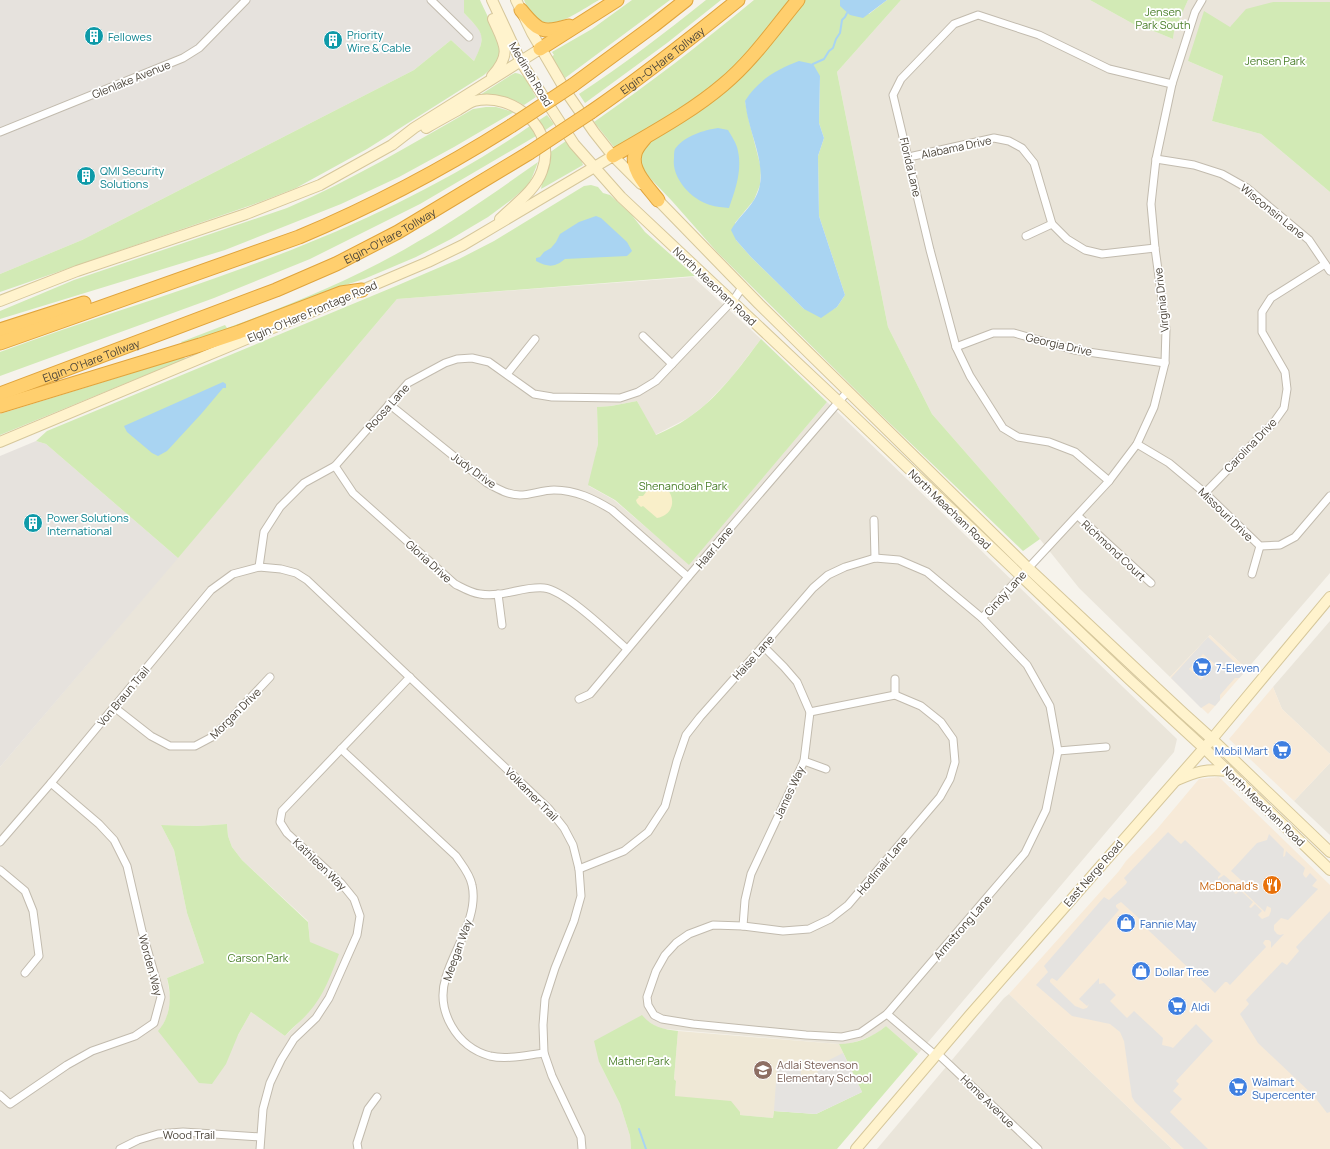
<svg xmlns="http://www.w3.org/2000/svg" width="1330" height="1149" viewBox="0 0 1330 1149" font-family="Manrope,sans-serif">
  <style>
    .residential { fill: #eae5da; fill-rule: evenodd }
    .commercial { fill: #f7ead8 }
    .industrial { fill: #e6e2dd }
    .education { fill: #efe8d6 }
    .green { fill: #d2eab5; fill-rule: evenodd }
    .sand { fill: #f9efc9 }
    .parking { fill: #e5e3e0; fill-rule: evenodd }
    .water { fill: #a9d4f2 }
    .lines { fill: none; stroke-linecap: round; stroke-linejoin: round }
    .stream { stroke: #a9d4f2; stroke-width: 2 }
    .street-casing { stroke: #c2bbae; stroke-width: 9 }
    .secondary-casing { stroke: #d6c79b; stroke-width: 12 }
    .highway-casing { stroke: #e0a43c; stroke-width: 15 }
    .street { stroke: #fff; stroke-width: 7 }
    .secondary { stroke: #fff3cd; stroke-width: 10 }
    .highway { stroke: #ffcf6e; stroke-width: 13 }
    .highway-bridge-casing { stroke: #e0a43c; stroke-width: 15; stroke-linecap: butt }
    .highway-bridge { stroke: #ffcf6e; stroke-width: 13 }
    .labels { text-anchor: middle; dominant-baseline: central; stroke-width: 3.5; stroke-linejoin: round; paint-order: stroke }
    .park-label { font-size: 11px; fill: #4a7f2a; stroke: #fff }
    .culture-label { font-size: 11px; fill: #0d838f; stroke: #fff; text-anchor: start }
    .street-label { font-size: 11px; fill: #4b4439; stroke: #fff }
    .shop-label { font-size: 11px; fill: #366cbe; stroke: #fff; text-anchor: start }
    .food-label { font-size: 11px; fill: #c56008; stroke: #fff; text-anchor: end }
    .education-label { font-size: 11px; fill: #785e54; stroke: #fff; text-anchor: start }
  </style>
  <rect width="100%" height="100%" fill="#f6f3ec"/>
  <g class="residential">
    <polygon points="901,0 1090,0 1137,26 1156,32 1173,39 1174,32 1188,0 1330,0 1330,2 1273,2 1230,27 1188,61 1223,76 1212,121 1261,134 1330,192 1330,573 1247,669 1210,635 1170,677 1079,588 1023,518 932,414 888,327 837,72"/>
    <path d="M693,277L761,339L731,378L705,405L688,418L655,435L637,401L611,406L597,407L598,444L589,486L614,500L689,564L827,402L1177,739L1174,752L918,1054L886,1026L876,1034L861,1040L848,1044H839L665,1029L659,1028L647,1021L599,1062L620,1104L630,1136L631,1149H0V767L397,299ZM227,824L228,836L232,847L242,860L308,921L310,942L308,1013L285,1036L251,1012L238,1035L162,1026L167,1017L170,1003V996L167,978L204,963L187,913L174,850L161,825L198,826Z"/>
    <polygon points="1330,621 1330,754 1282,709 1273,687"/>
    <polygon points="1330,763 1330,835 1294,801"/>
    <polygon points="1009,994 1172,1149 877,1149 1004,998"/>
  </g>
  <g class="commercial">
    <polygon points="1210,635 1247,669 1208,714 1170,677"/>
    <polygon points="1273,687 1282,709 1330,754 1330,763 1294,801 1229,739"/>
    <polygon points="1219,777 1330,885 1330,1149 1172,1149 1009,994 1119,871 1126,861 1157,829 1199,779"/>
  </g>
  <g class="industrial">
    <polygon points="0,0 464,0 464,13 479,29 482,37 480,49 474,61 451,40 414,70 82,240 0,274"/>
    <polygon points="36,441 46,444 178,558 0,767 0,456"/>
  </g>
  <polygon class="education" points="678,1031 839,1044 862,1092 774,1111 773,1118 740,1115 675,1096 676,1081 674,1079"/>
  <g class="green">
    <path d="M464,0H480C486,14 504,45 498,59C495,66 489,70 484,75L367,149L296,188L260,202L0,292V274L82,240L414,70L451,40L474,61C487,35 483,33 464,13Z"/>
    <path d="M524,0H599C572,15 541,43 524,0Z"/>
    <polygon points="632,0 670,0 565,78 551,57 554,55 552,52 592,29"/>
    <path d="M706,0H721L667,43L585,103L579,94C623,65 665,33 706,0Z"/>
    <path d="M754,0H789C768,26 748,54 723,77C691,105 652,125 617,148L614,147L594,122C649,84 702,43 754,0Z"/>
    <path d="M805,0H840L869,14L887,0H901L837,72L888,327L932,414L1023,518L1040,539L1023,551L877,411L717,252L672,201L648,176L643,169L641,162V155L644,148L650,142C674,126 702,112 724,92C755,66 780,31 805,0ZM820,76L819,123L824,138L818,156L819,216L845,295L837,307L830,311L804,309L751,257L736,240L735,223L754,200L760,185L761,168L749,121L745,101Z"/>
    <polygon points="1090,0 1188,0 1174,32 1173,39 1156,32 1137,26"/>
    <polygon points="1273,2 1330,2 1330,192 1261,134 1212,121 1223,76 1188,61 1204,11 1230,27 1246,9"/>
    <path d="M515,73C526,73 531,89 536,97L524,105C510,97 497,94 480,95L511,75Z"/>
    <path d="M486,107H496L514,112L454,147L399,177L341,204L225,250L0,319V311L74,280L287,208C352,180 412,144 473,109Z"/>
    <polygon points="547,115 554,124 544,131 538,121"/>
    <path d="M530,126L536,136L420,204L310,259L214,298L0,376V352C81,322 165,297 246,267C345,231 443,186 530,126Z"/>
    <polygon points="566,141 581,159 583,165 541,189 542,183 547,172 549,153"/>
    <path d="M538,162L531,180L525,188L511,200L488,217L451,239L416,257L364,279L324,292L289,309L240,326L182,343L181,342L225,325L227,328C292,304 357,278 417,242C459,218 498,190 538,162Z"/>
    <polygon points="591,185 598,187 603,193 610,195 631,214 645,232 695,276 397,299 178,558 46,444 36,441 47,431 396,286 459,259 494,241 584,186"/>
    <path d="M761,339L827,402L689,565L615,500L588,485L598,444L597,407L611,406L637,401L656,435C667,430 678,425 688,418C718,398 740,367 761,339Z"/>
    <polygon points="184,357 185,359 0,435 0,414"/>
    <path d="M227,824L228,836L232,847L242,860L308,922L310,942L339,954C331,975 324,995 309,1012C302,1021 292,1027 285,1036L251,1012L238,1035L226,1064L212,1084L199,1083L158,1031C171,1016 172,997 167,978L204,963L187,913L174,850L161,825L198,826Z"/>
    <path d="M642,1015C652,1027 662,1029 678,1031L674,1079L676,1081L675,1096L731,1101L740,1112V1115L773,1118L774,1111L816,1114L862,1092L839,1044C856,1044 873,1037 886,1026L918,1054L837,1149H631L630,1136L620,1104L599,1062L594,1041Z"/>
  </g>
  <path class="sand" d="M655,482C676,487 679,514 657,518L643,506L641,507L637,503L636,500L639,497L638,496H643L652,484Z"/>
  <g class="parking">
    <path d="M1208,637L1245,672L1239,678H1235L1220,695V700L1215,706L1209,703L1201,708L1171,678ZM1203,654L1215,664L1201,680L1189,669Z"/>
    <polygon points="1168,832 1181,844 1185,840 1221,874 1218,877 1218,879 1224,875 1238,887 1234,893 1236,894 1240,890 1253,902 1249,907 1251,908 1255,904 1262,911 1258,915 1262,919 1269,916 1271,911 1271,908 1267,906 1265,912 1240,888 1242,881 1231,871 1257,843 1267,840 1269,834 1284,849 1283,857 1285,856 1286,851 1305,868 1303,874 1304,876 1306,878 1310,873 1317,880 1312,886 1318,889 1288,920 1281,918 1274,925 1274,930 1277,934 1280,935 1284,934 1271,948 1271,942 1269,940 1265,940 1263,943 1266,947 1230,985 1227,982 1225,982 1215,993 1146,928 1143,922 1121,902 1116,905 1116,907 1119,910 1057,981 1052,978 1050,980 1050,982 1075,1006 1083,1009 1087,1008 1089,1004 1087,1006 1079,999 1099,978 1099,984 1104,983 1116,995 1110,1001 1127,1018 1134,1011 1163,1038 1162,1045 1171,1047 1173,1048 1196,1024 1213,1041 1176,1081 1179,1084 1173,1091 1182,1099 1170,1112 1208,1149 1184,1149 1135,1102 1132,1097 1124,1041 1120,1032 1110,1024 1072,1016 1036,985 1048,972 1044,966 1104,897 1109,900 1126,884 1127,882 1124,878"/>
    <polygon points="1330,911 1330,1112 1327,1113 1314,1096 1258,1043 1240,1014 1249,1004 1246,1000 1282,962 1287,965 1299,951 1296,947"/>
    <polygon points="843,1053 862,1092 816,1114 774,1111 777,1067 801,1069 801,1075 802,1076 816,1074 818,1072 815,1067"/>
  </g>
  <g class="water">
    <polygon points="840,0 887,0 863,18 850,15 840,6"/>
    <path d="M799,61L813,64L820,76L819,123L824,138L818,156L819,216L845,295L837,307L821,318L804,309L751,257L736,240L731,230C737,219 747,211 754,200C769,176 755,147 749,122C747,115 746,108 745,101C757,81 777,69 799,61Z"/>
    <path d="M718,128L728,130C731,135 735,141 737,147C743,168 736,188 729,208C723,207 716,207 710,205C692,200 671,178 674,158C674,155 674,151 675,149C684,136 704,130 718,128Z"/>
    <path d="M596,216L601,218L627,242L632,251L627,256L565,259C554,268 548,267 536,261V258L540,257L544,252L551,248L556,242L560,234L579,222Z"/>
    <polygon points="223,382 226,384 226,388 223,388 202,413 167,451 158,456 152,453 127,432 124,426"/>
  </g>
  <g class="lines">
    <g class="stream">
      <polyline points="813,64 824,59 829,51 833,48 836,39 840,33 842,20 845,17 847,13"/>
      <polyline points="639,1129 646,1149"/>
    </g>
    <defs>
      <g id="street">
        <polyline points="431,0 469,37"/>
        <polyline points="0,132 183,58 199,48 246,0"/>
        <polyline points="909,157 994,138 1009,141 1022,148 1034,163 1052,224 1067,239 1085,250 1102,254 1155,248"/>
        <polyline points="1156,159 1194,165 1222,174 1247,188 1309,240 1330,271"/>
        <polyline points="1026,236 1052,224"/>
        <polyline points="643,336 672,364"/>
        <polyline points="956,347 993,333 1014,333 1074,350 1165,363"/>
        <polyline points="507,374 535,339"/>
        <path d="M389,404L487,483C498,489 508,495 520,495C531,495 542,490 554,490C576,490 594,499 612,510L688,577"/>
        <polyline points="1137,444 1169,463 1205,493 1260,546 1280,545 1295,537 1330,496"/>
        <path d="M335,466L353,493L455,584C463,588 471,593 480,594C502,598 523,586 544,588C565,590 610,634 627,649"/>
        <polyline points="1109,481 1075,452 1049,442 1018,437 1003,428 970,376 956,347 930,250 893,95 901,79 954,24 978,15 1039,35 1109,69 1172,84"/>
        <polyline points="1205,493 1274,422 1284,408 1287,389 1285,372 1262,332 1262,312 1271,298 1325,264"/>
        <polyline points="1078,516 1151,583"/>
        <polyline points="874,520 875,558"/>
        <polyline points="259,567 264,532 280,507 304,483 335,466 408,383 445,363 457,359 472,358 489,362 534,394 552,397 620,398 638,392 656,381 735,298 743,286"/>
        <polyline points="1252,574 1260,546"/>
        <polyline points="498,594 502,625"/>
        <polyline points="982,618 1109,481 1137,444 1154,407 1165,363 1166,329 1155,248 1151,204 1156,159 1172,84 1195,12 1202,0"/>
        <polyline points="895,679 895,695"/>
        <polyline points="579,699 590,694 688,577 848,391"/>
        <polyline points="114,707 151,736 170,746 195,746 212,737 226,724 270,677"/>
        <path d="M341,749L456,856C462,865 470,874 472,885C479,916 454,949 446,977C435,1011 457,1047 490,1056C507,1060 527,1055 544,1053"/>
        <polyline points="1058,751 1106,747"/>
        <polyline points="804,761 826,769"/>
        <polyline points="0,842 51,783 211,590 233,574 259,567 281,569 296,573 307,580 549,809 564,828 573,845 579,869 581,896 574,921 555,968 545,999 543,1025 544,1053 552,1076 581,1137 582,1149"/>
        <polyline points="579,869 624,851 648,832 665,806 677,761 686,735 700,717 763,646 813,588 828,575 845,567 875,558 899,560 927,572 982,618 1027,665 1050,706 1058,751 1046,810 1025,853 887,1014 860,1033 842,1037 806,1035 693,1024 662,1019 654,1015 648,1005 647,997 656,971 665,955 676,943 689,934 713,925 743,926 783,931 809,929 830,919 848,905 940,797 950,779 955,762 953,739 941,722 921,706 895,695 810,712"/>
        <polyline points="0,870 25,891 33,911 39,956 25,973"/>
        <polyline points="743,926 745,900 751,874 804,761 810,712 797,682 784,667 763,646"/>
        <polyline points="887,1014 935,1055"/>
        <polyline points="937,1053 1038,1149"/>
        <polyline points="0,1095 10,1104 67,1065 92,1051 135,1036 154,1023 161,997 142,931 127,866 114,840 99,824 51,783"/>
        <polyline points="120,1149 138,1140 158,1134 183,1132 260,1137"/>
        <polyline points="260,1149 263,1109 270,1083 281,1060 294,1039 316,1018 329,998 357,935 360,916 354,899 341,883 287,833 280,822 282,811 410,677"/>
        <polyline points="358,1149 357,1143 368,1109 377,1097"/>
      </g>
      <g id="secondary">
        <polyline points="492,0 521,62 574,144 621,197 839,402 1130,680 1204,748 1330,870"/>
        <polyline points="516,0 532,33 567,93 594,132 613,156 641,184"/>
        <path d="M492,76C513,53 504,44 493,19"/>
        <path d="M426,128C436,122 447,116 458,110C463,107 468,103 474,101C513,91 558,130 542,171C535,191 515,204 500,219"/>
        <polyline points="653,195 759,304 1028,568 1182,712 1212,739 1330,852"/>
        <polyline points="355,293 428,262 463,245 613,156"/>
        <polyline points="0,301 77,271 246,214 320,185 392,145 414,128 540,49"/>
        <polyline points="0,442 335,302"/>
        <path d="M1177,780C1198,771 1205,769 1228,771"/>
        <polyline points="856,1149 970,1015 1212,739 1330,597"/>
      </g>
      <g id="highway">
        <path d="M521,10C538,31 542,34 569,26"/>
        <polyline points="540,49 617,0"/>
        <polyline points="573,85 653,26 686,0"/>
        <path id="s1" d="M591,112C642,77 690,39 738,0"/>
        <path d="M645,138C641,143 636,148 635,154C630,170 649,188 658,200"/>
        <path d="M613,156C650,134 690,113 723,85C752,61 774,29 798,0"/>
        <polyline points="0,330 84,303"/>
        <path d="M0,343L299,237C373,206 443,169 511,126"/>
        <path id="s2" d="M0,394L276,290L336,264L398,232L529,153"/>
        <polyline points="0,406 200,345 239,332 341,293 362,290"/>
      </g>
    </defs>
    <use href="#street" class="street-casing"/>
    <use href="#secondary" class="secondary-casing"/>
    <use href="#highway" class="highway-casing"/>
    <use href="#street" class="street"/>
    <use href="#secondary" class="secondary"/>
    <use href="#highway" class="highway"/>
    <defs>
      <g id="highway-bridge">
        <polyline points="511,126 573,85"/>
        <polyline points="529,153 591,112"/>
      </g>
    </defs>
    <use href="#highway-bridge" class="highway-bridge-casing"/>
    <use href="#highway-bridge" class="highway-bridge"/>
  </g>
  <defs>
    <symbol id="building-disc" viewBox="-11 -11 22 22"><circle r="9.5" fill="#0f9aa8" stroke="#fff"/><path d="M-4-6H4V6H1V3H-1V6H-4ZM-2.5-4.3h1.7v1.8h-1.7ZM.8-4.3h1.7v1.8H.8ZM-2.5-1h1.7V.8h-1.7ZM.8-1h1.7V.8H.8Z" fill="#fff"/></symbol>
    <symbol id="supermarket-disc" viewBox="-11 -11 22 22"><circle r="9.5" fill="#3f7fe0" stroke="#fff"/><path d="M-6-5.5h2.5l.6 2H6L4.5 2H-2.5L-4.4-4H-6ZM-1.5 3.2a1.3 1.3 0 1 0 .1 0ZM3 3.2a1.3 1.3 0 1 0 .1 0Z" fill="#fff"/></symbol>
    <symbol id="restaurant-disc" viewBox="-11 -11 22 22"><circle r="9.5" fill="#e8710a" stroke="#fff"/><path d="M-5-6h1v4h1v-4h1v4h1v-4h1v5L-1.5 .5V6h-2V.5L-5-1ZM5-6V6H3V1.5H1.5Q1.5-4 5-6Z" fill="#fff"/></symbol>
    <symbol id="shop-disc" viewBox="-11 -11 22 22"><circle r="9.5" fill="#3f7fe0" stroke="#fff"/><path d="M-5-2.5h2.3a2.7 3.5 0 0 1 5.4 0H5L5.5 6h-11ZM-1.5-2.5h3a1.5 2.3 0 0 0-3 0Z" fill="#fff"/></symbol>
    <symbol id="school-disc" viewBox="-11 -11 22 22"><circle r="9.5" fill="#8d6e63" stroke="#fff"/><path d="M0-5L7-2L0 1L-7-2ZM-4 1L0 2.5L4 1V4Q0 6-4 4Z" fill="#fff"/></symbol>
  </defs>
  <g fill-rule="evenodd">
    <use href="#building-disc" x="83" y="25" width="22" height="22"/>
    <use href="#building-disc" x="322" y="29" width="22" height="22"/>
    <use href="#building-disc" x="75" y="165" width="22" height="22"/>
    <use href="#building-disc" x="22" y="512" width="22" height="22"/>
    <use href="#supermarket-disc" x="1191" y="656" width="22" height="22"/>
    <use href="#supermarket-disc" x="1271" y="739" width="22" height="22"/>
    <use href="#restaurant-disc" x="1261" y="874" width="22" height="22"/>
    <use href="#shop-disc" x="1115" y="912" width="22" height="22"/>
    <use href="#shop-disc" x="1130" y="960" width="22" height="22"/>
    <use href="#supermarket-disc" x="1166" y="995" width="22" height="22"/>
    <use href="#school-disc" x="752" y="1059" width="22" height="22"/>
    <use href="#supermarket-disc" x="1227" y="1076" width="22" height="22"/>
  </g>
  <g class="labels">
    <g class="park-label">
      <text x="1163" y="11">Jensen<tspan x="1163" dy="13">Park South</tspan></text>
      <text x="1275" y="60">Jensen Park</text>
      <text x="683" y="485">Shenandoah Park</text>
      <text x="258" y="957">Carson Park</text>
      <text x="639" y="1060">Mather Park</text>
    </g>
    <g class="culture-label">
      <text x="347" y="34">Priority<tspan x="347" dy="13">Wire &amp; Cable</tspan></text>
      <text x="108" y="36">Fellowes</text>
      <text x="100" y="170">QMI Security<tspan x="100" dy="13">Solutions</tspan></text>
      <text x="47" y="517">Power Solutions<tspan x="47" dy="13">International</tspan></text>
    </g>
    <g class="street-label">
      <text stroke="none"><textPath href="#s1" startOffset="88">Elgin-O'Hare Tollway</textPath></text>
      <text transform="translate(531 74) rotate(59)">Medinah Road</text>
      <text transform="translate(131 79) rotate(-22)">Glenlake Avenue</text>
      <text transform="translate(956 147) rotate(-12)">Alabama Drive</text>
      <text transform="translate(911 167) rotate(77)">Florida Lane</text>
      <text transform="translate(1273 211) rotate(39)">Wisconsin Lane</text>
      <text stroke="none"><textPath href="#s2" startOffset="421">Elgin-O'Hare Tollway</textPath></text>
      <text transform="translate(715 286) rotate(43)">North Meacham Road</text>
      <text transform="translate(1161 300) rotate(-96)">Virginia Drive</text>
      <text transform="translate(312 311) rotate(-23)">Elgin-O'Hare Frontage Road</text>
      <text transform="translate(1059 344) rotate(13)">Georgia Drive</text>
      <text stroke="none"><textPath href="#s2" startOffset="97">Elgin-O'Hare Tollway</textPath></text>
      <text transform="translate(387 407) rotate(-48)">Roosa Lane</text>
      <text transform="translate(1250 445) rotate(-46)">Carolina Drive</text>
      <text transform="translate(474 470) rotate(36)">Judy Drive</text>
      <text transform="translate(950 509) rotate(44)">North Meacham Road</text>
      <text transform="translate(1226 514) rotate(44)">Missouri Drive</text>
      <text transform="translate(714 547) rotate(-50)">Haar Lane</text>
      <text transform="translate(1114 550) rotate(43)">Richmond Court</text>
      <text transform="translate(429 561) rotate(42)">Gloria Drive</text>
      <text transform="translate(1005 593) rotate(-48)">Cindy Lane</text>
      <text transform="translate(753 657) rotate(-48)">Haise Lane</text>
      <text transform="translate(123 696) rotate(-50)">Von Braun Trail</text>
      <text transform="translate(235 713) rotate(-45)">Morgan Drive</text>
      <text transform="translate(789 792) rotate(-65)">James Way</text>
      <text transform="translate(532 794) rotate(45)">Volkamer Trail</text>
      <text transform="translate(1264 806) rotate(44)">North Meacham Road</text>
      <text transform="translate(320 864) rotate(44)">Kathleen Way</text>
      <text transform="translate(882 865) rotate(-50)">Hodlmair Lane</text>
      <text transform="translate(1093 873) rotate(-49)">East Nerge Road</text>
      <text transform="translate(962 927) rotate(-49)">Armstrong Lane</text>
      <text transform="translate(457 950) rotate(-70)">Meegan Way</text>
      <text transform="translate(151 965) rotate(75)">Worden Way</text>
      <text transform="translate(988 1101) rotate(44)">Home Avenue</text>
      <text x="189" y="1134">Wood Trail</text>
    </g>
    <g class="shop-label">
      <text x="1216" y="667">7-Eleven</text>
      <text x="1268" y="750" text-anchor="end">Mobil Mart</text>
      <text x="1140" y="923">Fannie May</text>
      <text x="1155" y="971">Dollar Tree</text>
      <text x="1191" y="1006">Aldi</text>
      <text x="1252" y="1081">Walmart<tspan x="1252" dy="13">Supercenter</tspan></text>
    </g>
    <g class="food-label">
      <text x="1258" y="885">McDonald's</text>
    </g>
    <g class="education-label">
      <text x="777" y="1064">Adlai Stevenson<tspan x="777" dy="13">Elementary School</tspan></text>
    </g>
  </g>
</svg>
